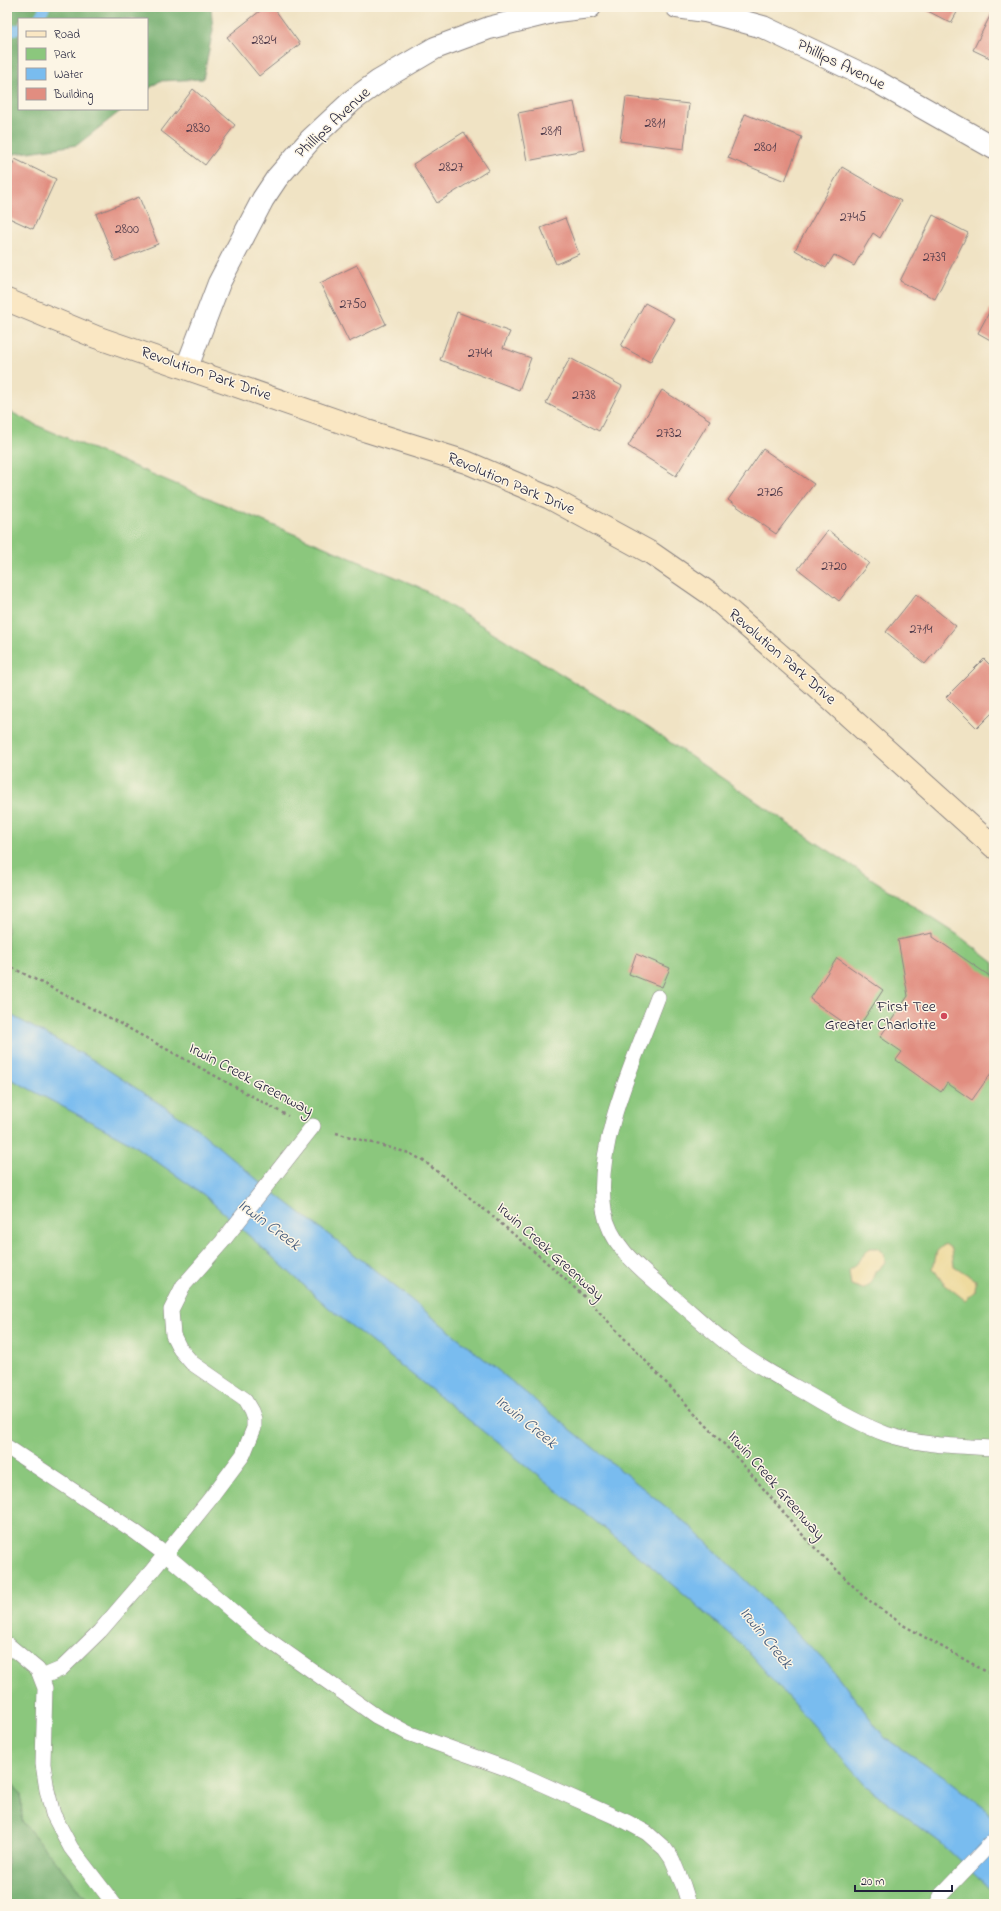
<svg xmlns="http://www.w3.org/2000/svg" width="1001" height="1911" viewBox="0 0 1001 1911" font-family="'Indie Flower',sans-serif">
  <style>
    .green { fill: #8bc77d; stroke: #56745c }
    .forest { fill: #70ac6c; stroke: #496754 }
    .sand { fill: #eeda9e; stroke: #887e6c }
    .water { fill: #79bcef; stroke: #4e6f95 }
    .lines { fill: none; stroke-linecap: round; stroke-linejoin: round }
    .stream { stroke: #79bcef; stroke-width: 10 }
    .building { fill: #e18d80 }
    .lane-casing { stroke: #898280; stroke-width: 16 }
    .street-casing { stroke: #898280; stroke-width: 24 }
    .secondary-casing { stroke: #898280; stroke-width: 24 }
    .path { stroke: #898280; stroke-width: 2.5; stroke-dasharray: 3 3; stroke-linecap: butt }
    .lane { stroke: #fff; stroke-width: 15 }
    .street { stroke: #fff; stroke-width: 22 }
    .secondary { stroke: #fae7c3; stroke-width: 22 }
    .poi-dot { fill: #d1495b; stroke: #fcf5e5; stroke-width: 1.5 }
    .labels { text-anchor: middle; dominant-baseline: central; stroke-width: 3; stroke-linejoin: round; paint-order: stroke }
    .number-label { font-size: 14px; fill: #523d4c }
    .street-label { font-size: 16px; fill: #22223b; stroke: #fcf5e5 }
    .poi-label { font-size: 16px; fill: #22223b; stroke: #fcf5e5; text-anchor: end }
    .water-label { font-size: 17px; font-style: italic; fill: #40587a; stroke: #fcf5e5 }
  </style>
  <rect width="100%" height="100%" fill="#fcf5e5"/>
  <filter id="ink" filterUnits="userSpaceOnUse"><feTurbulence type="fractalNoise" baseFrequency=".025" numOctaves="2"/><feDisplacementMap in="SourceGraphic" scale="8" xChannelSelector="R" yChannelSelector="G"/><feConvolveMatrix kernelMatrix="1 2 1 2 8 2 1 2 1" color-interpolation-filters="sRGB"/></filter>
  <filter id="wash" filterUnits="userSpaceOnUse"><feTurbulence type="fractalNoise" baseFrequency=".012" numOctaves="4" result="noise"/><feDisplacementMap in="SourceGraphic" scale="16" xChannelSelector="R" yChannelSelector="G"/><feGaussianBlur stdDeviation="0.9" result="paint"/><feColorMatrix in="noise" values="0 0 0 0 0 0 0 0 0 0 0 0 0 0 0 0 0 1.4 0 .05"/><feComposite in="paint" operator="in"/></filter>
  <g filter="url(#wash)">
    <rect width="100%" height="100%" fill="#f0e3c4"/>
    <polygon class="green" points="7,410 36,425 419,587 649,728 814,841 958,935 994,963 994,1904 91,1904 22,1821 21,1795 7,1776"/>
    <g class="forest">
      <polygon points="12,7 211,7 213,30 203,79 160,81 147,90 147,19 19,19 19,109 123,109 77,145 7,155 7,11"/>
      <polygon points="7,1776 21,1795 22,1821 91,1904 7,1904"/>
    </g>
    <g class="sand">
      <polygon points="945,1244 952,1249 954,1266 976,1280 975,1291 965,1300 943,1283 933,1268 937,1251"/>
      <polygon points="870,1248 877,1248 884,1254 885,1263 875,1272 871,1283 863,1289 851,1285 849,1271"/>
    </g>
    <polygon class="water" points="7,1013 93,1060 195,1127 260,1182 372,1268 692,1528 762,1597 833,1670 885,1738 945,1778 988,1811 994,1820 994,1895 991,1890 942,1844 865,1785 743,1646 645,1561 329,1308 204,1195 129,1142 7,1077"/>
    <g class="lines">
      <g class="stream">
        <polyline points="38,19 45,7"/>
        <polyline points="7,31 19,29"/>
      </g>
    </g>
    <g id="blocks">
      <g class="building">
        <polygon points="265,7 273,7 300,44 259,76 227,37"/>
        <polygon points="920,7 960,7 951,23"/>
        <polygon points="994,8 994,60 973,50"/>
        <polygon points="193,89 235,125 205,165 161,131"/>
        <polygon points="626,97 689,104 684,149 620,141"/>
        <polygon points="574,102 584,150 527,161 518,113"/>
        <polygon points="745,114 802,137 785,181 728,158"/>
        <polygon points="464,132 489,170 437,203 413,164"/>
        <polygon points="15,159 56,179 33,229 7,217 7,177"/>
        <polygon points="842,167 901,201 880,238 873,233 854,266 834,255 826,268 795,250"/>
        <polygon points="139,197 158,244 115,261 96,214"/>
        <polygon points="933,215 968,233 935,299 900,281"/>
        <polygon points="565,218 579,254 556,264 541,228"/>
        <polygon points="357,265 386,324 349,342 320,283"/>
        <polygon points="645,303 675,319 650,362 621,346"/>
        <polygon points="994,303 994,342 978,333"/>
        <polygon points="457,312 510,332 503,348 531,358 519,390 440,360"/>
        <polygon points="570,358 622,386 599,431 546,403"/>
        <polygon points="662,390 710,420 676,476 628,446"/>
        <polygon points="763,449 814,484 776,534 728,500"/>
        <polygon points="828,530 869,563 839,601 798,569"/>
        <polygon points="916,594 956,626 925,664 886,632"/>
        <polygon points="984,659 994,669 994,711 977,728 946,697"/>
        <polygon points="933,933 933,937 994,979 994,1069 972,1100 947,1083 941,1092 896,1060 902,1052 880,1037 908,996 898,940"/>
        <polygon points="636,954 670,968 662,987 629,974"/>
        <polygon points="837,958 883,990 856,1031 810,999"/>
      </g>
    </g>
  </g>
  <g filter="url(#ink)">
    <use href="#blocks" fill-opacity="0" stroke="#898280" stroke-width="1"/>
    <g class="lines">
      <defs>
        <g id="lane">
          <path d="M658,997C635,1059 594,1143 604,1210C610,1248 645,1272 672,1296C692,1313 712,1332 733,1348C757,1366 783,1380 808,1394C833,1409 859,1424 886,1434C921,1446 958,1446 994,1448"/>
          <polyline points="7,1447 134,1531 165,1554 256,1631 376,1716 408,1733 505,1768 533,1780 627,1822 647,1833 665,1849 672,1859 683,1885 689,1904"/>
          <polyline points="7,1644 38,1670 45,1688 43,1764 47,1790 53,1814 71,1848 114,1904"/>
          <polyline points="42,1677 61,1669 100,1631 151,1572 210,1499 243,1455 254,1428 254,1419 251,1411 244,1399 192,1363 180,1349 173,1335 171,1310 183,1286 222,1242 313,1126"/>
          <polyline points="937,1904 942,1894 994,1840"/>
        </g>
        <g id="street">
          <polyline points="677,7 705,11 763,27 874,80 994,148"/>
          <polyline points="187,367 219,283 263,199 277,178 311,139 353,100 379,81 435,48 489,28 556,11 590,7"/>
        </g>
        <polyline id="secondary" points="7,300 96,337 367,431 466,462 550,498 651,553 709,593 810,681 994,847"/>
      </defs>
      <use href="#lane" class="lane-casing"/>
      <use href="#street" class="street-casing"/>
      <use href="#secondary" class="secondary-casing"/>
      <g class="path">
        <polyline points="7,965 108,1017 288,1116"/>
        <polyline points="336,1133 409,1153 424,1161 485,1210 544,1260 588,1300 740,1461 807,1540 863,1596 903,1625 994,1676"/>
      </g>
      <use href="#lane" class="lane"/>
      <use href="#street" class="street"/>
      <use href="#secondary" class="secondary"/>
    </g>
  </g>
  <circle class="poi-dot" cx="944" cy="1016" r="4"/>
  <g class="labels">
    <g class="number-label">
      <text x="264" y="40">2824</text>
      <text x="655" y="123">2811</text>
      <text x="198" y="128">2830</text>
      <text x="551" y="131">2819</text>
      <text x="765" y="147">2801</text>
      <text x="451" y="167">2827</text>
      <text x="853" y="217">2745</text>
      <text x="127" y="229">2800</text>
      <text x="934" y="257">2739</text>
      <text x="353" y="304">2750</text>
      <text x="480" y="353">2744</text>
      <text x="584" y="395">2738</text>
      <text x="669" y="433">2732</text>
      <text x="770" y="492">2726</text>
      <text x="834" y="566">2720</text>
      <text x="921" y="629">2714</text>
    </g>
    <g class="street-label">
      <text transform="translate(841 65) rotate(26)">Phillips Avenue</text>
      <text transform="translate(333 123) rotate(-43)">Phillips Avenue</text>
      <text transform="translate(206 374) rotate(19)">Revolution Park Drive</text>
      <text transform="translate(511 484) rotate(23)">Revolution Park Drive</text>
      <text transform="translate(782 657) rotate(41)">Revolution Park Drive</text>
      <text transform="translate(251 1080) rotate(28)">Irwin Creek Greenway</text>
      <text transform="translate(550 1252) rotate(42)">Irwin Creek Greenway</text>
      <text transform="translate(776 1486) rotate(49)">Irwin Creek Greenway</text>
    </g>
    <g class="poi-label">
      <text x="936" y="1007">First Tee<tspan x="936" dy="18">Greater Charlotte</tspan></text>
    </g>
    <g class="water-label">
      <text transform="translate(269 1225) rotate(37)">Irwin Creek</text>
      <text transform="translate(526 1422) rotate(39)">Irwin Creek</text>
      <text transform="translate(766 1638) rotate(51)">Irwin Creek</text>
    </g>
  </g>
  <rect width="1001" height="1911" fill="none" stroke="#fcf5e5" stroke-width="24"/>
  <rect x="18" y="18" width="130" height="92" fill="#fcf5e5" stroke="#a5a1a1"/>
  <rect x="26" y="31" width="20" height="6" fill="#fae7c3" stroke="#a5a1a1"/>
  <text x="54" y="38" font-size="12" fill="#22223b">Road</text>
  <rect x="26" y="48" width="20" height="12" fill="#8bc77d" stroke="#a5a1a1"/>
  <text x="54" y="58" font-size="12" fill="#22223b">Park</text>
  <rect x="26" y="68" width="20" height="12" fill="#79bcef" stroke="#a5a1a1"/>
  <text x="54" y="78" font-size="12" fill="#22223b">Water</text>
  <rect x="26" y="88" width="20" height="12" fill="#e18d80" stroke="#a5a1a1"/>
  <text x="54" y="98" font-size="12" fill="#22223b">Building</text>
  <path d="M855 1885v6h97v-6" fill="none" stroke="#22223b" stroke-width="2"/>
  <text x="861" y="1885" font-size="12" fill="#22223b" stroke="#fcf5e5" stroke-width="3" paint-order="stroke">20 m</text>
</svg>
